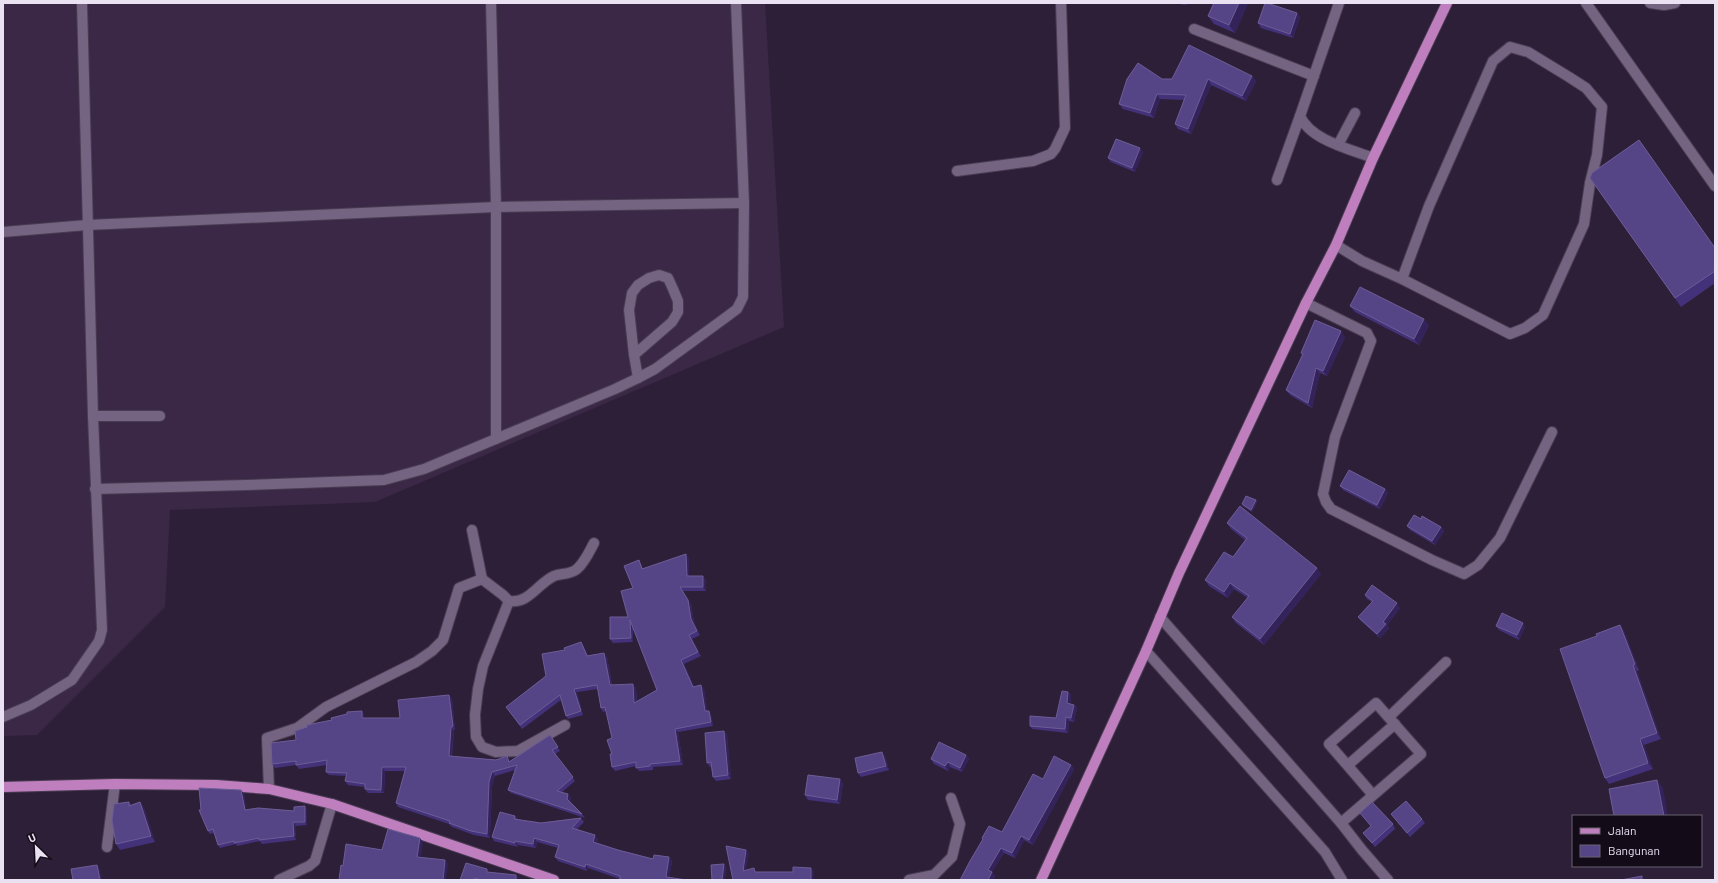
<svg xmlns="http://www.w3.org/2000/svg" width="1718" height="883" viewBox="0 0 1718 883" font-family="Barlow,sans-serif">
  <style>
    .built { fill: #3a2846 }
    .lines { fill: none; stroke-linecap: round; stroke-linejoin: round }
    .minor-casing { stroke: #493c52; stroke-width: 12 }
    .major-casing { stroke: #493c52; stroke-width: 12 }
    .minor { stroke: #746381; stroke-width: 10 }
    .major { stroke: #bf7fbe; stroke-width: 10 }
    .wall { fill: #433279 }
    .shaded-wall { fill: #33235a }
    .building { fill: #554586; stroke: #6c5d97 }
  </style>
  <rect width="100%" height="100%" fill="#2e1f39"/>
  <polygon class="built" points="3,3 765,3 784,327 375,502 170,510 165,607 37,735 3,736"/>
  <g class="lines">
    <defs>
      <g id="minor">
        <polyline points="491,3 496,207 496,439"/>
        <path d="M1339,3L1300,116C1310,140 1350,149 1373,158"/>
        <polyline points="1586,3 1715,186"/>
        <polyline points="1650,3 1664,5 1675,3"/>
        <polyline points="1194,29 1314,76"/>
        <polyline points="1338,145 1355,113"/>
        <polyline points="957,171 1033,161 1051,154 1055,149 1065,128 1061,3"/>
        <polyline points="1277,180 1300,116"/>
        <polyline points="3,232 87,225 496,207 744,203"/>
        <polyline points="1336,245 1362,261 1402,279 1510,334 1525,328 1543,315 1584,224 1590,183 1597,155 1602,107 1586,88 1569,77 1528,52 1510,47 1493,61 1429,206 1402,279"/>
        <polyline points="1306,303 1367,333 1371,341 1335,437 1323,494 1326,502 1331,509 1432,560 1464,574 1478,565 1500,538 1552,432"/>
        <polyline points="634,355 672,322 678,312 678,301 673,289 668,278 659,275 649,278 638,285 632,293 629,310 634,355 638,378"/>
        <polyline points="93,416 160,416"/>
        <polyline points="95,489 247,485 384,480 424,469 615,389 638,378 655,369 725,318 737,309 743,297 744,203 736,3"/>
        <polyline points="482,579 503,595 509,601 483,666 478,689 475,715 476,737 482,747 496,752 518,751 565,725"/>
        <path d="M509,601C529,604 537,584 554,576C561,573 570,575 577,569C585,562 589,552 594,543"/>
        <polyline points="1160,617 1341,823 1362,850 1388,880"/>
        <polyline points="1146,651 1325,852 1342,880"/>
        <polyline points="3,717 31,705 72,680 99,641 102,630 93,416 82,3"/>
        <polyline points="1389,717 1446,662"/>
        <polyline points="1348,765 1395,724"/>
        <polyline points="269,789 267,738 297,728 326,707 416,662 432,651 443,640 459,588 482,579 472,530"/>
        <polyline points="1341,823 1421,754 1376,703 1329,744 1373,795"/>
        <polyline points="107,847 115,784"/>
        <polyline points="279,880 309,866 315,861 332,804"/>
        <polyline points="909,880 934,875 952,857 960,824 951,798"/>
      </g>
      <g id="major">
        <polyline points="3,787 115,784 216,785 269,789 332,804 554,880"/>
        <polyline points="1041,880 1146,651 1179,573 1306,303 1336,245 1373,158 1447,3"/>
      </g>
    </defs>
    <use href="#minor" class="minor-casing"/>
    <use href="#major" class="major-casing"/>
    <use href="#minor" class="minor"/>
    <use href="#major" class="major"/>
  </g>
  <g class="wall">
    <polygon points="1173,3 1187,3 1186,5"/>
    <polygon points="1210,3 1248,3 1235,33 1214,24 1208,16 1213,4"/>
    <polygon points="1297,13 1300,17 1293,38 1261,28 1258,23"/>
    <polygon points="1252,76 1256,81 1246,101 1211,85 1191,134 1178,129 1175,124 1184,100 1160,99 1154,118 1123,109 1119,104 1162,79 1172,79"/>
    <polygon points="1143,152 1135,172 1111,162 1108,158"/>
    <polygon points="1590,178 1715,248 1715,283 1681,307"/>
    <polygon points="1350,306 1429,325 1419,345 1355,312"/>
    <polygon points="1345,337 1327,376 1320,373 1312,408 1290,395 1286,390 1302,355 1301,353"/>
    <polygon points="1340,486 1385,489 1388,493 1380,509 1343,490"/>
    <polygon points="1256,500 1257,502 1252,512 1243,506 1242,504"/>
    <polygon points="1421,519 1441,527 1444,531 1435,545 1410,530 1407,526"/>
    <polygon points="1227,523 1321,574 1264,645 1236,623 1232,617 1248,598 1234,589 1228,598 1209,586 1205,580 1233,557 1245,540 1231,529"/>
    <polygon points="689,558 689,576 706,580 706,591 682,591 691,604 694,622 700,635 692,639 701,656 684,664 694,686 704,689 707,711 709,711 711,715 713,726 678,732 683,765 653,767 653,770 639,771 636,766 615,771 612,767 612,738 606,711 603,712 601,708 598,689 577,692 583,715 568,719 566,716 561,700 522,729 506,707 546,676 565,650 581,642 583,645 588,656 607,657 612,685 636,688 637,702 657,690 633,627 633,642 613,643 610,639 628,617 633,588 641,564 643,569"/>
    <polygon points="1365,595 1400,608 1387,625 1389,628 1380,638 1361,621 1358,617 1372,602 1367,599"/>
    <polygon points="1620,625 1624,631 1639,670 1637,671 1661,739 1644,745 1653,769 1609,784 1605,778 1597,636"/>
    <polygon points="1496,626 1525,627 1519,640 1499,630"/>
    <polygon points="1068,692 1071,695 1070,704 1074,705 1077,708 1074,722 1069,721 1068,733 1032,729 1030,726 1056,718"/>
    <polygon points="449,695 452,699 455,730 454,730 452,756 510,761 550,735 560,751 555,754 575,781 562,792 571,798 570,802 582,814 585,818 511,793 508,790 515,770 495,776 492,786 490,838 474,835 452,827 449,824 398,807 396,803 405,771 385,771 384,793 368,793 365,789 365,787 348,785 345,781 346,776 329,775 326,772 327,765 299,769 296,765 275,768 272,764 296,740 332,720 362,711 364,715 364,718 400,718"/>
    <polygon points="724,731 727,735 731,779 716,781 713,777 711,767 710,767 707,763"/>
    <polygon points="966,755 969,759 962,772 950,767 948,771 934,764 931,759"/>
    <polygon points="885,756 889,770 861,777 858,773"/>
    <polygon points="1071,765 1074,769 1033,845 1024,840 1015,858 1004,853 992,872 995,876 993,880 982,838 1002,832 1043,779"/>
    <polygon points="843,783 840,804 808,800 805,795"/>
    <polygon points="241,790 244,794 246,810 294,811 307,810 307,825 296,826 296,840 262,844 260,841 237,846 236,844 220,848 218,845 214,833 210,834 208,831"/>
    <polygon points="129,802 131,805 140,802 144,808 155,842 120,850 116,844"/>
    <polygon points="1360,813 1393,824 1395,829 1375,847 1363,833 1371,826"/>
    <polygon points="1391,814 1422,819 1425,823 1410,837"/>
    <polygon points="515,816 518,820 541,823 581,818 584,822 577,829 598,839 597,843 618,850 653,859 669,857 672,861 669,877 687,880 620,880 620,879 588,868 587,871 558,861 555,857 558,848 537,842 536,848 518,845 518,847 494,841 492,837"/>
  </g>
  <g class="shaded-wall">
    <polygon points="1239,3 1248,3 1235,33 1229,25"/>
    <polygon points="1297,13 1300,17 1293,38 1290,34"/>
    <polygon points="1252,76 1256,81 1246,101 1242,96"/>
    <polygon points="1208,79 1211,85 1191,134 1188,129"/>
    <polygon points="1157,94 1160,99 1154,118 1150,113"/>
    <polygon points="1140,148 1143,152 1135,172 1132,168"/>
    <polygon points="1424,319 1429,325 1419,345 1414,339"/>
    <polygon points="1341,331 1345,337 1327,376 1323,371"/>
    <polygon points="1316,368 1320,373 1312,408 1308,403"/>
    <polygon points="1385,489 1388,493 1380,509 1377,505"/>
    <polygon points="1256,500 1257,502 1252,512 1251,510"/>
    <polygon points="1441,527 1444,531 1435,545 1432,541"/>
    <polygon points="686,554 689,558 689,579 687,576"/>
    <polygon points="1317,568 1321,574 1264,645 1260,639"/>
    <polygon points="703,576 706,580 706,591 703,587"/>
    <polygon points="1230,583 1234,589 1228,598 1224,592"/>
    <polygon points="680,587 691,604 694,622 700,635 697,631 691,619"/>
    <polygon points="1397,603 1400,608 1387,625 1389,628 1380,638 1377,634 1383,622"/>
    <polygon points="630,620 632,624 633,642 631,638"/>
    <polygon points="1523,623 1525,627 1519,640 1517,635"/>
    <polygon points="1620,625 1624,631 1639,670 1635,664"/>
    <polygon points="689,635 692,639 701,656 698,652"/>
    <polygon points="604,653 607,657 612,689 610,685"/>
    <polygon points="681,660 684,664 696,690 693,687"/>
    <polygon points="1633,665 1637,671 1661,739 1657,733"/>
    <polygon points="633,684 636,688 637,707 634,703"/>
    <polygon points="701,685 704,689 708,715 705,711"/>
    <polygon points="574,689 577,692 583,715 581,711"/>
    <polygon points="1068,692 1071,695 1070,707 1067,703"/>
    <polygon points="449,695 452,699 455,730 453,726"/>
    <polygon points="1074,705 1077,708 1074,722 1071,718"/>
    <polygon points="362,711 364,715 365,722 362,718"/>
    <polygon points="709,711 711,715 713,726 711,722"/>
    <polygon points="1066,717 1069,721 1068,733 1065,729"/>
    <polygon points="451,727 454,730 451,759 449,756"/>
    <polygon points="675,729 678,732 683,765 680,761"/>
    <polygon points="724,731 727,735 731,779 728,775"/>
    <polygon points="1640,739 1644,745 1653,769 1648,763"/>
    <polygon points="882,752 885,756 889,770 886,766"/>
    <polygon points="966,755 969,759 962,772 960,768"/>
    <polygon points="948,762 950,767 948,771 945,766"/>
    <polygon points="1071,765 1074,769 1033,845 1029,840"/>
    <polygon points="382,767 385,771 384,793 381,790"/>
    <polygon points="492,772 495,776 492,786 490,838 487,834 489,782"/>
    <polygon points="840,779 843,783 840,804 837,800"/>
    <polygon points="1657,780 1663,788 1668,816 1664,816"/>
    <polygon points="241,790 244,794 247,814 245,810"/>
    <polygon points="568,794 571,798 569,803 567,799"/>
    <polygon points="140,802 144,808 155,842 151,836"/>
    <polygon points="305,806 307,810 307,825 305,822"/>
    <polygon points="293,822 296,826 296,840 294,836"/>
    <polygon points="595,835 598,839 596,846 593,842"/>
    <polygon points="1021,836 1024,840 1015,858 1012,853"/>
    <polygon points="420,838 423,842 420,861 417,857"/>
    <polygon points="534,838 537,842 536,848 533,844"/>
    <polygon points="515,841 518,845 518,847 515,843"/>
    <polygon points="1001,848 1004,853 992,872 995,876 993,880 988,880 988,870"/>
    <polygon points="746,850 749,853 745,875 743,871"/>
    <polygon points="669,857 672,861 669,880 666,877"/>
    <polygon points="445,860 448,864 446,880 443,880"/>
    <polygon points="586,864 588,868 587,871 585,867"/>
    <polygon points="724,864 727,868 725,880 722,880"/>
    <polygon points="97,865 100,869 102,880 100,880"/>
    <polygon points="811,868 814,872 813,880 811,880"/>
    <polygon points="516,875 519,878 519,880 516,880"/>
  </g>
  <g class="building">
    <polygon points="1214,3 1239,3 1229,25 1208,16"/>
    <polygon points="1265,3 1267,3 1297,13 1290,34 1258,23"/>
    <polygon points="1189,45 1252,76 1242,96 1208,79 1188,129 1175,124 1186,95 1157,94 1150,113 1119,104 1127,79 1138,63 1162,79 1172,79"/>
    <polygon points="1116,139 1140,148 1132,168 1108,158"/>
    <polygon points="1639,140 1715,248 1715,271 1675,298 1590,178 1592,173"/>
    <polygon points="1360,287 1424,319 1414,339 1350,306"/>
    <polygon points="1315,320 1341,331 1323,371 1316,368 1308,403 1286,390 1303,354 1301,353"/>
    <polygon points="1349,470 1385,489 1377,505 1340,486"/>
    <polygon points="1246,496 1256,500 1251,510 1242,504"/>
    <polygon points="1240,506 1317,568 1260,639 1232,617 1249,596 1230,583 1224,592 1205,580 1224,552 1233,557 1247,538 1227,523"/>
    <polygon points="1414,515 1421,519 1422,516 1441,527 1432,541 1407,526"/>
    <polygon points="686,554 687,576 703,576 703,587 680,587 688,600 691,619 697,631 689,635 698,652 681,660 693,687 701,685 705,711 709,711 711,722 675,729 680,761 650,764 650,766 636,768 636,762 612,767 610,754 612,754 607,740 612,738 605,707 601,708 597,685 574,689 581,711 566,716 560,695 520,725 506,707 546,676 542,654 565,650 564,648 581,642 587,656 604,653 610,685 633,684 634,703 657,690 630,620 631,638 610,639 610,617 628,617 621,591 633,588 624,566 639,560 642,569"/>
    <polygon points="1372,585 1397,603 1383,622 1386,624 1377,634 1358,617 1373,601 1365,595"/>
    <polygon points="1502,613 1523,623 1517,635 1496,626"/>
    <polygon points="1620,625 1635,664 1633,665 1657,733 1640,739 1648,763 1605,778 1560,649 1597,636 1596,634"/>
    <polygon points="1062,691 1068,692 1067,703 1074,705 1071,718 1066,717 1065,729 1030,726 1030,716 1056,718"/>
    <polygon points="449,695 453,726 451,727 449,756 496,760 507,756 509,762 550,735 558,747 552,750 573,777 557,791 568,794 567,799 582,814 508,790 517,765 492,772 489,782 487,834 471,831 449,823 450,821 396,803 406,767 382,767 381,790 365,789 365,784 345,781 347,773 326,772 327,760 296,765 296,761 272,764 271,743 296,740 295,731 307,727 307,725 332,720 331,718 347,714 347,712 362,711 362,718 400,718 398,700"/>
    <polygon points="724,731 728,775 713,777 711,762 707,763 705,733"/>
    <polygon points="939,742 966,755 960,768 948,762 945,766 931,759"/>
    <polygon points="882,752 886,766 858,773 855,758"/>
    <polygon points="1054,756 1071,765 1029,840 1021,836 1012,853 1001,848 988,870 992,872 988,880 960,880 970,861 983,839 982,838 989,826 1002,832 1033,774 1043,779"/>
    <polygon points="808,775 840,779 837,800 805,795"/>
    <polygon points="1657,780 1664,816 1614,816 1609,789"/>
    <polygon points="199,788 241,790 245,810 258,808 294,811 294,807 305,806 305,822 293,822 294,836 259,840 259,838 234,843 234,841 218,845 213,829 208,831 199,810 201,810"/>
    <polygon points="1406,801 1422,819 1407,833 1391,814"/>
    <polygon points="129,802 129,806 140,802 151,836 116,844 112,821 114,804"/>
    <polygon points="1372,802 1393,824 1372,843 1363,833 1371,826 1360,813"/>
    <polygon points="500,812 515,816 514,819 541,823 581,818 572,828 595,835 593,842 618,850 653,859 654,855 669,857 666,877 687,880 624,880 620,879 620,876 586,864 585,867 555,857 559,845 534,838 533,844 515,841 515,843 492,837"/>
    <polygon points="388,829 420,838 417,857 445,860 443,880 339,880 341,865 343,866 346,844 382,850"/>
    <polygon points="726,846 746,850 743,871 754,868 755,872 793,872 793,867 811,868 811,880 733,880"/>
    <polygon points="466,863 487,869 487,872 516,875 516,880 482,880 474,878 474,880 460,880"/>
    <polygon points="724,864 722,880 712,880 711,865"/>
    <polygon points="97,865 100,880 73,880 71,869"/>
    <polygon points="1642,876 1642,880 1621,880"/>
  </g>
  <rect width="1718" height="883" fill="none" stroke="#eae1f2" stroke-width="8"/>
  <rect x="1572" y="815" width="130" height="52" fill="#130c18" stroke="#69616f"/>
  <rect x="1580" y="828" width="20" height="6" fill="#bf7fbe" stroke="#69616f"/>
  <text x="1608" y="835" font-size="12" fill="#eae1f2">Jalan</text>
  <rect x="1580" y="845" width="20" height="12" fill="#554586" stroke="#69616f"/>
  <text x="1608" y="855" font-size="12" fill="#eae1f2">Bangunan</text>
  <g transform="translate(36 847) rotate(336)" stroke="#130c18" stroke-width="3" paint-order="stroke">
  <path d="M0-3L7 15L0 10L-7 15Z" fill="#eae1f2"/>
  <text y="-6" font-size="11" font-weight="bold" text-anchor="middle" fill="#eae1f2">U</text>
  </g>
</svg>
